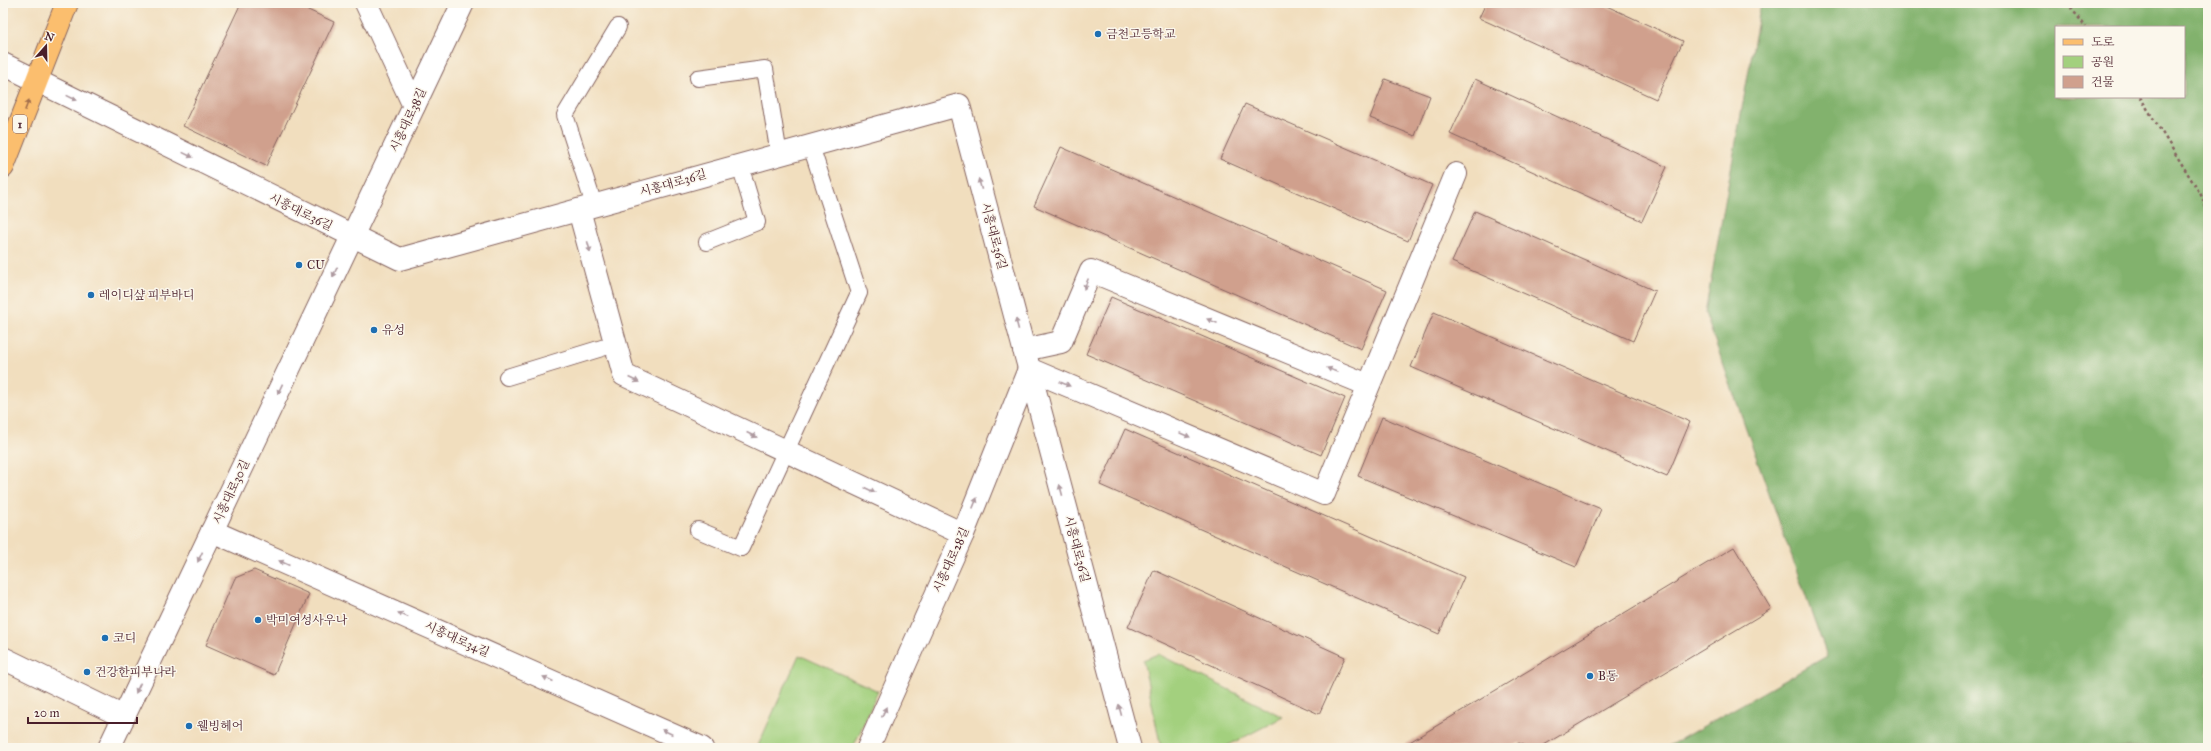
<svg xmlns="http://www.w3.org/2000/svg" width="2211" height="751" viewBox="0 0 2211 751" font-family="'IM FELL Great Primer','Noto Serif KR',serif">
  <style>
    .green { fill: #a3d07e; stroke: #767854 }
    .forest { fill: #82b26d; stroke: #66684c; fill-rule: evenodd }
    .building { fill: #d0a08d }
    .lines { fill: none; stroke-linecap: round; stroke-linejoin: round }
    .lane-casing { stroke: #84625e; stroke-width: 18 }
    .street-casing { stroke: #84625e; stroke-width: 24 }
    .primary-casing { stroke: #84625e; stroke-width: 24 }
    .path { stroke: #84625e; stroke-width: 2.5; stroke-dasharray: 3 3; stroke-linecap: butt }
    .lane { stroke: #fff; stroke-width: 16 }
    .street { stroke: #fff; stroke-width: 22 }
    .primary { stroke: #fbbe6e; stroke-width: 22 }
    .oneway { fill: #ae9aa0 }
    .oneway2 { fill: #a26e4c }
    .poi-dot { fill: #1f6fb2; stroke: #fbf7ec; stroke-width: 1.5 }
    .labels { text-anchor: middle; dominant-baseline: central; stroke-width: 3; stroke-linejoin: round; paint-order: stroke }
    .shield { fill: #fbf7ec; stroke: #7f6065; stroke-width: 1 }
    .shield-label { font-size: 11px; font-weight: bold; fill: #4a1f2b }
    .poi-label { font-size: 12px; fill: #4a1f2b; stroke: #fbf7ec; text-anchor: start }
    .street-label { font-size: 12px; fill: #4a1f2b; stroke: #fbf7ec }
  </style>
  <rect width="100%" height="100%" fill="#fbf7ec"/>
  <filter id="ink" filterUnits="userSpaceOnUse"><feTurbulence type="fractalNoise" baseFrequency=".025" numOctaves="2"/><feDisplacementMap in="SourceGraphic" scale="8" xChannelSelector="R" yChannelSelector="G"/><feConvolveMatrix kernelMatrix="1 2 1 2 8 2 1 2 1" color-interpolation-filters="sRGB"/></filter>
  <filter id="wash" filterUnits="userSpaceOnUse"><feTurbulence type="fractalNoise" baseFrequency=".012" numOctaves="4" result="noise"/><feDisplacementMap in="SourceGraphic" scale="16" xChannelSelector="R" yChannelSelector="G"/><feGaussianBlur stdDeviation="0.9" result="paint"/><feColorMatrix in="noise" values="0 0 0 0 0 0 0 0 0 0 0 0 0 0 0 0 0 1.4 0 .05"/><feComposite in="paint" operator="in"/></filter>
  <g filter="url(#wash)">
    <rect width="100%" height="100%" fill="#f1debe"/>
    <g class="green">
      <polygon points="1158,654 1283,717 1223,748 1161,748 1143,660"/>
      <polygon points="799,655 878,691 853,748 757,748"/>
    </g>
    <path class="forest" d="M1761,3H2208V748H1665L1827,656L1705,313ZM2056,27H2184V97H2056Z"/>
    <g id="blocks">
      <g class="building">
        <polygon points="241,3 293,3 334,22 266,166 183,126"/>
        <polygon points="1486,3 1600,3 1683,41 1656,99 1479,18"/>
        <polygon points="1385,79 1430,96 1415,136 1370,118"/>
        <polygon points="1475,79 1667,167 1642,221 1450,134"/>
        <polygon points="1245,104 1432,185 1408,241 1220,159"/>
        <polygon points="1061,147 1387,290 1361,349 1034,206"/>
        <polygon points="1475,211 1655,291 1633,341 1452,262"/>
        <polygon points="1111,297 1345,398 1321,455 1086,354"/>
        <polygon points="1434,312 1690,422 1667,477 1411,367"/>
        <polygon points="1382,417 1601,509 1576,567 1358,476"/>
        <polygon points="1125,429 1464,577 1439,634 1100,485"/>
        <polygon points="1734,547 1771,609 1539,748 1531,748 1519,743 1510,748 1404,748 1403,746"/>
        <polygon points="254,570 309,594 274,675 206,645 235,578"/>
        <polygon points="1154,570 1345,657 1319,714 1128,627"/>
      </g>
    </g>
  </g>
  <g filter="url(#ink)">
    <use href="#blocks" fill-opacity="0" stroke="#84625e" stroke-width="1"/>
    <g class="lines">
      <defs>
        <g id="lane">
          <polyline points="698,78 765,69 779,155"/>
          <polyline points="594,205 565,115 618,27"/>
          <polyline points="707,242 757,222 740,165"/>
          <polyline points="507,377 615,344"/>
          <polyline points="698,530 741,548 859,293 811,146"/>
        </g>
        <g id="street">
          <polyline points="366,3 414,106"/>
          <polyline points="3,64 400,259 959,105 1130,748"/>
          <polyline points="579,210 624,375 963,534"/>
          <polyline points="1024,350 1061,342 1091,271 1368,385"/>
          <polyline points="212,531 702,748"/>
          <polyline points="3,658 124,717"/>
          <polyline points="109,748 463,3"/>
          <polyline points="868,748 963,534 1029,369 1324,494 1456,174"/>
        </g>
        <polyline id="primary" points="3,167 67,3"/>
      </defs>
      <use href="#lane" class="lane-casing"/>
      <use href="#street" class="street-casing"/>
      <use href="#primary" class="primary-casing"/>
      <g class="path">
        <polyline points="2067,3 2086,27"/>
        <polyline points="2140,97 2201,195 2208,213"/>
      </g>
      <use href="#lane" class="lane"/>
      <use href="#street" class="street"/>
      <use href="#primary" class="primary"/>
    </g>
    <defs><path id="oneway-solid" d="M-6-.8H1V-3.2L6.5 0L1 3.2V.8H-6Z"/></defs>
    <g class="oneway">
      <use href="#oneway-solid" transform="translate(72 98) rotate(26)"/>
      <use href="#oneway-solid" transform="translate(188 155) rotate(26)"/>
      <use href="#oneway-solid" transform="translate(980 184) rotate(-105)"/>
      <use href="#oneway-solid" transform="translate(589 247) rotate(75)"/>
      <use href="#oneway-solid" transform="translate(335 272) rotate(115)"/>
      <use href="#oneway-solid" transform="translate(1086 284) rotate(113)"/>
      <use href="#oneway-solid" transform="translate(1212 321) rotate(-158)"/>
      <use href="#oneway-solid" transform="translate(1017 324) rotate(-105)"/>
      <use href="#oneway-solid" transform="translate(1332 370) rotate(-158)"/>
      <use href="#oneway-solid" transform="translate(634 380) rotate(25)"/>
      <use href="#oneway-solid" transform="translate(1065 384) rotate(23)"/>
      <use href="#oneway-solid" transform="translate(280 389) rotate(115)"/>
      <use href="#oneway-solid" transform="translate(752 435) rotate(25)"/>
      <use href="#oneway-solid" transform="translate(1185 435) rotate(23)"/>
      <use href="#oneway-solid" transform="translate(870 490) rotate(25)"/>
      <use href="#oneway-solid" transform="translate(1061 490) rotate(-105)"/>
      <use href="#oneway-solid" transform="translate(975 503) rotate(-68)"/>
      <use href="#oneway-solid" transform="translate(200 557) rotate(115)"/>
      <use href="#oneway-solid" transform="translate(284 563) rotate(-156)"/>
      <use href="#oneway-solid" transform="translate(403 615) rotate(-156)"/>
      <use href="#oneway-solid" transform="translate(548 679) rotate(-156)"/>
      <use href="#oneway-solid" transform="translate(138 688) rotate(115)"/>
      <use href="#oneway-solid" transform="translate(1120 710) rotate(-105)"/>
      <use href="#oneway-solid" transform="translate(884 712) rotate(-66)"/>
      <use href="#oneway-solid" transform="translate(667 732) rotate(-156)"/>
    </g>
    <use class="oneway2" href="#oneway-solid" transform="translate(27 105) rotate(-69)"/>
  </g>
  <g class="poi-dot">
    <circle cx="1098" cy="34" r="4"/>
    <circle cx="299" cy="265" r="4"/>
    <circle cx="91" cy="295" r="4"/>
    <circle cx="374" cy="330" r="4"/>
    <circle cx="258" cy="620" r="4"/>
    <circle cx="105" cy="638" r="4"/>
    <circle cx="87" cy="672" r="4"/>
    <circle cx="1590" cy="676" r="4"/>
    <circle cx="189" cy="726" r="4"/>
  </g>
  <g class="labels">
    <rect class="shield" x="13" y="115" width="14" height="18" rx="3"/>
    <g class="shield-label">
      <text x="20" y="124">1</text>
    </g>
    <g class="poi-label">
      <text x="1106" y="34">금천고등학교</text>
      <text x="307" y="265">CU</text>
      <text x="99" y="295">레이디샾 피부바디</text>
      <text x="382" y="330">유성</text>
      <text x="266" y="620">박미여성사우나</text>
      <text x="113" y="638">코디</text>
      <text x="95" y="672">건강한피부나라</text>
      <text x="1598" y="676">B동</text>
      <text x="197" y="726">웰빙헤어</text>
    </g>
    <g class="street-label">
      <text transform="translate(408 120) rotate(-65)">시흥대로38길</text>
      <text transform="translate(673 183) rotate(-16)">시흥대로36길</text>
      <text transform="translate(301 212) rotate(26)">시흥대로36길</text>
      <text transform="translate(994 236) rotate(75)">시흥대로36길</text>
      <text transform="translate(231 492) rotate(-65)">시흥대로30길</text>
      <text transform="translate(1077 549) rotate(75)">시흥대로36길</text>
      <text transform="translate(951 560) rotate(-66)">시흥대로28길</text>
      <text transform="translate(457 639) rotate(24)">시흥대로34길</text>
    </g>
  </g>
  <rect width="2211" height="751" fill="none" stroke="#fbf7ec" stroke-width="16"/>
  <rect x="2055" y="26" width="130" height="72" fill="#fbf7ec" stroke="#b4a19f"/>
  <rect x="2063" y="39" width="20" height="6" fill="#fbbe6e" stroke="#b4a19f"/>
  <text x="2091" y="46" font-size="12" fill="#4a1f2b">도로</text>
  <rect x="2063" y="56" width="20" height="12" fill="#a3d07e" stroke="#b4a19f"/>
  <text x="2091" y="66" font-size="12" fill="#4a1f2b">공원</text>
  <rect x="2063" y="76" width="20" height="12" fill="#d0a08d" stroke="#b4a19f"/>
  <text x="2091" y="86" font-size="12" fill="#4a1f2b">건물</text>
  <g transform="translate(46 46) rotate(20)" stroke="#fbf7ec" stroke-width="3" paint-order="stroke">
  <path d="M0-3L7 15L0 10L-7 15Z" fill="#4a1f2b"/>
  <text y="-6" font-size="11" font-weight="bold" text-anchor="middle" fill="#4a1f2b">N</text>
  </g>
  <path d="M28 717v6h109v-6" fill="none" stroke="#4a1f2b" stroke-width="2"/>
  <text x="34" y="717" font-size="12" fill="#4a1f2b" stroke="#fbf7ec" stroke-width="3" paint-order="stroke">20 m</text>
</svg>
